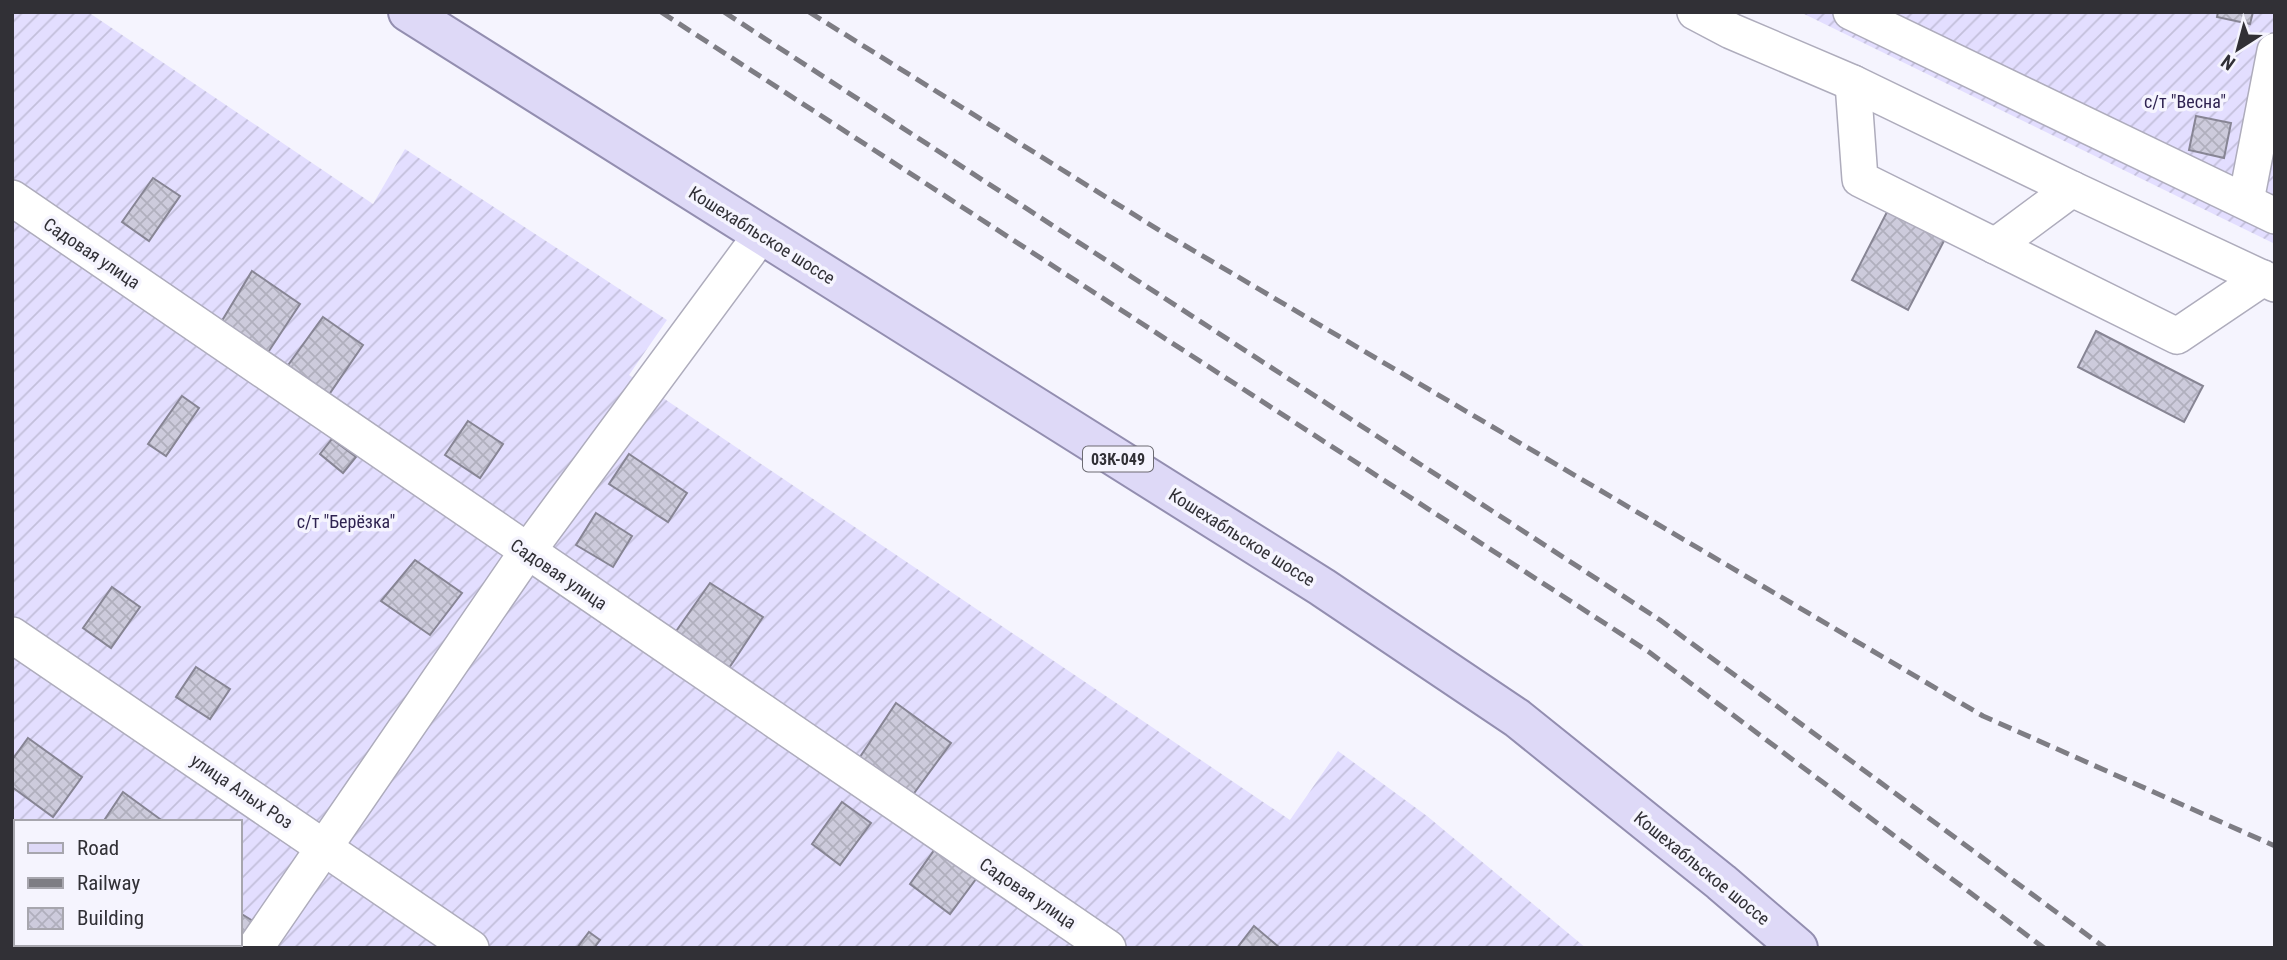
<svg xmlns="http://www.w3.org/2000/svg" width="2287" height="960" viewBox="0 0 2287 960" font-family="'Roboto Condensed',sans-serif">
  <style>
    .garden { fill: url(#garden-furrows); fill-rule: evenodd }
    .building { fill: url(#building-cross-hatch); stroke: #878594; stroke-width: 2 }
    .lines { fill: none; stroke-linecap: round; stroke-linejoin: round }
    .minor-casing { stroke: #aeacbc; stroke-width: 38 }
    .major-casing { stroke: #938eb0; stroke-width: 42 }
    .minor { stroke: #fff; stroke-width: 35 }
    .major { stroke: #ded9f7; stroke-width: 38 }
    .rail { stroke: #7e7d84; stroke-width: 5; stroke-dasharray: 14 7; stroke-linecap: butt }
    .labels { text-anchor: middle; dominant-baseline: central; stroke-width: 7; stroke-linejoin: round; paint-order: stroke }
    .shield { fill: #f5f4fe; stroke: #6c6b72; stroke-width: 2 }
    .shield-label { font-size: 16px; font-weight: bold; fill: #313036 }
    .park-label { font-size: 18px; fill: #2f2351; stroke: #f5f4fe }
    .street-label { font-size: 18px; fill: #313036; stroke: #f5f4fe }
  </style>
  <defs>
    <pattern id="garden-furrows" width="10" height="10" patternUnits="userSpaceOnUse" patternTransform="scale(1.75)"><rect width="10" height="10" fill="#e3deff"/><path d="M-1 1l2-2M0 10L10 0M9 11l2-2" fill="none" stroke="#c3bfdb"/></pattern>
    <pattern id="building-cross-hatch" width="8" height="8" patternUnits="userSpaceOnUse" patternTransform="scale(1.75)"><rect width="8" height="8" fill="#cdcbdc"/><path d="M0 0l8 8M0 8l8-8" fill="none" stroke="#b0afbd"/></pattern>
  </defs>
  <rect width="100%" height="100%" fill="#f5f4fe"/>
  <g class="garden">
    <path d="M12,12H88L373,204L405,149L667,320L629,375L1290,820L1338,751L1427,816L1586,948H12ZM16,822H240V944H16Z"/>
    <polygon points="1800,12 2275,12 2275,244 2234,224"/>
  </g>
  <g class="building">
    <polygon points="2218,12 2253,12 2250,24 2217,17"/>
    <polygon points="2196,116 2231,123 2224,158 2189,150"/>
    <polygon points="153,178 180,196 149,241 122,222"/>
    <polygon points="1888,210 1945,239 1908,310 1852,280"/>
    <polygon points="252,271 300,304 267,354 220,324"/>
    <polygon points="323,317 363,345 328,396 286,368"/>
    <polygon points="2096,331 2203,386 2184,422 2078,367"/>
    <polygon points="182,396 199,408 166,456 148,444"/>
    <polygon points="468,421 503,444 480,478 445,455"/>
    <polygon points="332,439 356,457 343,473 320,454"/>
    <polygon points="629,454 687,493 668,522 609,484"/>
    <polygon points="596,513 632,536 613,567 576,545"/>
    <polygon points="415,560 462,593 430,635 381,601"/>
    <polygon points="710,583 763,617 725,674 672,637"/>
    <polygon points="112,587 140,607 111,648 83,628"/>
    <polygon points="196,667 230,689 210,719 176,697"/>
    <polygon points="896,703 951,743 912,796 856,763"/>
    <polygon points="28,738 82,777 53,817 12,787 12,760"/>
    <polygon points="123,792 164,822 103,822"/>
    <polygon points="842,802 871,823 840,865 812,844"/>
    <polygon points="935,849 976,879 950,914 910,884"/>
    <polygon points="240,913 253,921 240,942"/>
    <polygon points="1254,926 1280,948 1237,948"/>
    <polygon points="589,932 600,940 594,948 577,948"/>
    <polygon points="174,944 238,944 236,948 180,948"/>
  </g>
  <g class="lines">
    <defs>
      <g id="minor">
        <polyline points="1695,12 1731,31 1853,83 2072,189 2275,284"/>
        <polyline points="1851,12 2275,216"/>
        <polyline points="1853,83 1860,179 2177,336 2263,278"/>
        <polyline points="12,198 1108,948"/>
        <polyline points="2246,201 2275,51"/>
        <polyline points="1995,246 2072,189"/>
        <polyline points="12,635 471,948"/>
        <polyline points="255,948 527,552 761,235"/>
      </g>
      <polyline id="major" points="408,12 1322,587 1517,718 1721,882 1798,948"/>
    </defs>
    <use href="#minor" class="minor-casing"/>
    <use href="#major" class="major-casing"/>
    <use href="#minor" class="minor"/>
    <use href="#major" class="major"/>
    <g class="rail">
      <polyline points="661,12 1649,652 2044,948"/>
      <polyline points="724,12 1660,620 2105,948"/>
      <polyline points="809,12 1162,232 1983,716 2275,846"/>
    </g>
  </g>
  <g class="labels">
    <rect class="shield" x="1083" y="446.5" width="70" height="25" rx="5"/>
    <g class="shield-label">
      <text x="1118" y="459">03К-049</text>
    </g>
    <g class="park-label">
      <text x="2185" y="101">с/т "Весна"</text>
      <text x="346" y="521">с/т "Берёзка"</text>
    </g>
    <g class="street-label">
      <text transform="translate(762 235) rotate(32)">Кошехабльское шоссе</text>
      <text transform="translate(92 253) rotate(34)">Садовая улица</text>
      <text transform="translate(1242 537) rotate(32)">Кошехабльское шоссе</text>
      <text transform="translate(559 574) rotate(34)">Садовая улица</text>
      <text transform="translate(242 791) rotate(34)">улица Алых Роз</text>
      <text transform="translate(1702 868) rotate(39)">Кошехабльское шоссе</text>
      <text transform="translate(1028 893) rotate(34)">Садовая улица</text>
    </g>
  </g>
  <rect width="2287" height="960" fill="none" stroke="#313036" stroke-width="28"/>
  <rect x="14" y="820" width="228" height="126" fill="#f5f4fe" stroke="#a7a6ae" stroke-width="2"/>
  <rect x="28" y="843" width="35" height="10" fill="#ded9f7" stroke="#a7a6ae" stroke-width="2"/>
  <text x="77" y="855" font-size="21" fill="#313036">Road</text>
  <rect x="28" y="878" width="35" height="10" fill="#7e7d84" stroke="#a7a6ae" stroke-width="2"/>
  <text x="77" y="890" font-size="21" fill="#313036">Railway</text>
  <rect x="28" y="908" width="35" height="21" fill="url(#building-cross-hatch)" stroke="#a7a6ae" stroke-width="2"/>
  <text x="77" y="925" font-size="21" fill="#313036">Building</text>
  <g transform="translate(2238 49) rotate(216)" stroke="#f5f4fe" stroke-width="5" paint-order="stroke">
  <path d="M0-5L12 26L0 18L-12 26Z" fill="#313036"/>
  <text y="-10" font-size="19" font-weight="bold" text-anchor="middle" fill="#313036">N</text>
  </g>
</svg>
